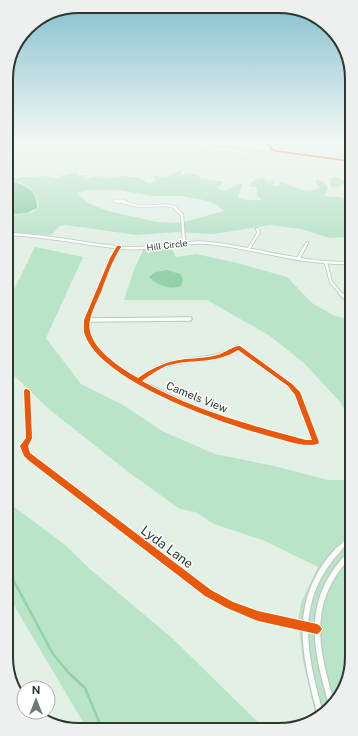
<svg xmlns="http://www.w3.org/2000/svg" width="358" height="736" viewBox="0 0 358 736" font-family="'Public Sans',sans-serif">
  <style>
    .green { fill: #bae4c8; fill-rule: evenodd }
    .water { fill: #92d1aa }
    .lines { fill: none; stroke-linecap: round; stroke-linejoin: round }
    .stream-far1 { stroke: #92d1aa; stroke-width: 1 }
    .stream { stroke: #92d1aa; stroke-width: 2.5 }
    .building { fill: #c7ddce; stroke: #b8c3bb }
    .minor-far4-casing { stroke: #bcc7c0; stroke-width: 3 }
    .minor-far3-casing { stroke: #bcc7c0; stroke-width: 4 }
    .minor-far2-casing { stroke: #bcc7c0; stroke-width: 5.5 }
    .minor-far1-casing { stroke: #bcc7c0; stroke-width: 6 }
    .minor-casing { stroke: #bcc7c0; stroke-width: 8 }
    .minor-far4 { stroke: #fbfdfb; stroke-width: 2 }
    .minor-far3 { stroke: #fbfdfb; stroke-width: 2.5 }
    .minor-far2 { stroke: #fbfdfb; stroke-width: 3.5 }
    .minor-far1 { stroke: #fbfdfb; stroke-width: 4.5 }
    .minor { stroke: #fbfdfb; stroke-width: 5.5 }
    .cycleway-casing { stroke: #fff; stroke-width: 2 }
    .cycleway { fill: #e8590c; fill-rule: evenodd }
    .labels { text-anchor: middle; dominant-baseline: central; stroke-width: 3; stroke-linejoin: round; paint-order: stroke }
    .far-street-label { font-size: 9px; fill: #2d3831; stroke: #fff }
    .street-label { font-size: 11px; fill: #2d3831; stroke: #fff }
    .near-street-label { font-size: 13px; fill: #2d3831; stroke: #fff }
    .rim { fill: none; stroke: #2d3831; stroke-width: 2 }
  </style>
  <rect width="100%" height="100%" fill="#e2f0e6"/>
  <g class="green">
    <path d="M182,170L180,175L190,173L199,176L201,180L203,178L208,180L222,181L223,183L217,188L224,191L240,184H243L238,197L249,200H262L257,195V187H252L248,185L255,180L264,178L269,183V179L274,183L272,186H279L281,182C293,185 308,196 320,187L316,183V180C322,180 326,183 328,189L324,196L341,197L349,201V237L330,238L301,229L271,225L214,234L177,232L137,235L65,225L60,226L51,235L7,233V216L32,213L39,206C36,188 25,182 7,181V179L42,176L60,179L61,175L65,176L66,174C71,175 73,172 78,172V175H87L84,179L99,176L109,178L123,176L139,178L149,183L156,181L153,176L168,177L169,175ZM89,190H119L152,196H181L204,200L215,204L224,211L180,223L157,222L108,211L88,203L77,193Z"/>
    <polygon points="335,176 341,180 349,180 349,191 347,189 347,186 343,184 339,187 332,187 330,184 331,178"/>
    <polygon points="170,244 176,257 196,254 237,263 287,277 312,303 335,316 350,320 350,418 340,402 305,364 270,336 207,300 124,300 134,270 144,248"/>
    <polygon points="35,247 83,257 46,338 81,384 123,405 162,431 215,454 274,466 328,480 351,480 352,662 337,701 316,716 303,661 298,620 301,603 318,567 265,541 214,524 195,512 180,509 131,474 50,410 8,370 8,302"/>
    <polygon points="9,503 64,544 91,570 172,638 263,727 87,729 9,597"/>
  </g>
  <g class="water">
    <path d="M7,182C23,182 38,190 37,208L27,213L7,215Z"/>
    <path d="M167,270L180,274L183,279L181,286C171,291 155,284 149,277L156,272Z"/>
  </g>
  <g class="lines">
    <g class="stream-far1">
      <polyline points="163,140 181,143 197,143"/>
      <polyline points="209,145 349,162"/>
    </g>
    <polyline class="stream" points="9,572 53,654 68,672 85,688 102,729"/>
  </g>
  <polygon class="building" points="297,140 321,140 323,144 299,144"/>
  <g class="lines">
    <defs>
      <g id="minor-far4">
        <polyline points="108,140 117,142 161,142 185,148 201,146 202,140"/>
        <polyline points="201,146 259,155"/>
        <path d="M130,204L114,201C126,198 127,205 138,206C151,208 164,202 176,208"/>
      </g>
      <g id="minor-far3">
        <polyline points="174,207 182,215 184,242"/>
        <path d="M7,234C48,235 87,245 127,248C155,250 181,240 209,243C257,248 300,264 349,263"/>
        <polyline points="248,250 259,232 257,229"/>
        <polyline points="298,259 307,243"/>
        <polyline points="326,263 331,282 342,295"/>
        <polyline points="97,295 112,258 119,247"/>
      </g>
      <g id="minor-far2">
        <path d="M97,294C94,303 87,314 87,323C84,349 119,370 138,381"/>
        <polyline points="341,294 350,302"/>
        <polyline points="87,320 190,319"/>
        <polyline points="138,381 192,407"/>
        <path d="M138,381C148,374 157,367 168,364C192,358 216,361 238,347L290,385L298,394L303,407"/>
        <polyline points="27,391 28,407"/>
      </g>
      <g id="minor-far1">
        <polyline points="28,406 29,438 24,446 27,454 153,551"/>
        <polyline points="189,406 251,428 306,443 316,442 303,406"/>
        <polyline points="337,551 351,537"/>
      </g>
      <g id="minor">
        <path d="M152,550C177,569 202,592 231,605C258,618 288,623 317,629"/>
        <path d="M332,705C315,647 304,600 351,553"/>
        <path d="M320,713C304,653 291,600 338,550"/>
      </g>
    </defs>
    <use href="#minor-far4" class="minor-far4-casing"/>
    <use href="#minor-far3" class="minor-far3-casing"/>
    <use href="#minor-far2" class="minor-far2-casing"/>
    <use href="#minor-far1" class="minor-far1-casing"/>
    <use href="#minor" class="minor-casing"/>
    <use href="#minor-far4" class="minor-far4"/>
    <use href="#minor-far3" class="minor-far3"/>
    <use href="#minor-far2" class="minor-far2"/>
    <use href="#minor-far1" class="minor-far1"/>
    <use href="#minor" class="minor"/>
    <defs>
      <g id="cycleway">
        <polygon points="266,140 268,140 272,148 277,150 349,160 349,162 275,152 270,150"/>
        <path d="M117,246H121V247C112,261 107,276 101,292C97,301 92,311 90,320C84,345 120,368 138,378C154,367 167,361 186,359C197,358 207,358 217,355C225,353 234,345 240,346L292,384L300,392L319,442L318,444C303,448 281,439 265,435C221,423 101,381 85,335C83,330 84,325 84,320L110,258ZM238,350L288,386L295,395L312,440H306C250,425 193,410 142,381C150,375 157,370 166,366C191,358 215,365 238,350Z"/>
        <polygon points="25,389 27,389 30,391 32,438 28,446 30,453 34,456 211,590 233,602 258,611 317,624 320,626 322,629 320,632 317,634 258,621 227,608 205,596 28,460 24,456 20,446 26,438 24,391"/>
      </g>
    </defs>
    <use href="#cycleway" class="cycleway-casing"/>
    <use href="#cycleway" class="cycleway"/>
  </g>
  <linearGradient id="sky" x2="0" y2="1"><stop stop-color="#85c0cf"/><stop offset="0.58" stop-color="#f2f8f4"/><stop offset="1" stop-color="#f2f8f4" stop-opacity="0"/></linearGradient>
  <rect width="358" height="243" fill="url(#sky)"/>
  <g class="labels">
    <g class="far-street-label">
      <text transform="translate(167 245) rotate(-7)">Hill Circle</text>
    </g>
    <g class="street-label">
      <text transform="translate(197 397) rotate(22)">Camels View</text>
    </g>
    <g class="near-street-label">
      <text transform="translate(167 547) rotate(37)">Lyda Lane</text>
    </g>
  </g>
  <path d="M0 0H358V736H0ZM79 13H279A66 66 0 0 1 345 79V657A66 66 0 0 1 279 723H79A66 66 0 0 1 13 657V79A66 66 0 0 1 79 13Z" fill="#eeefef" fill-rule="evenodd"/>
  <path class="rim" d="M79 13H279A66 66 0 0 1 345 79V657A66 66 0 0 1 279 723H79A66 66 0 0 1 13 657V79A66 66 0 0 1 79 13Z"/>
  <g transform="translate(36 700)"><circle r="19" fill="#ffffff" stroke="#abafad"/>
  <path d="M0-3L7 15L0 10L-7 15Z" fill="#6c7870"/>
  <text y="-6" font-size="11" font-weight="bold" text-anchor="middle" fill="#2d3831">N</text>
  </g>
</svg>
